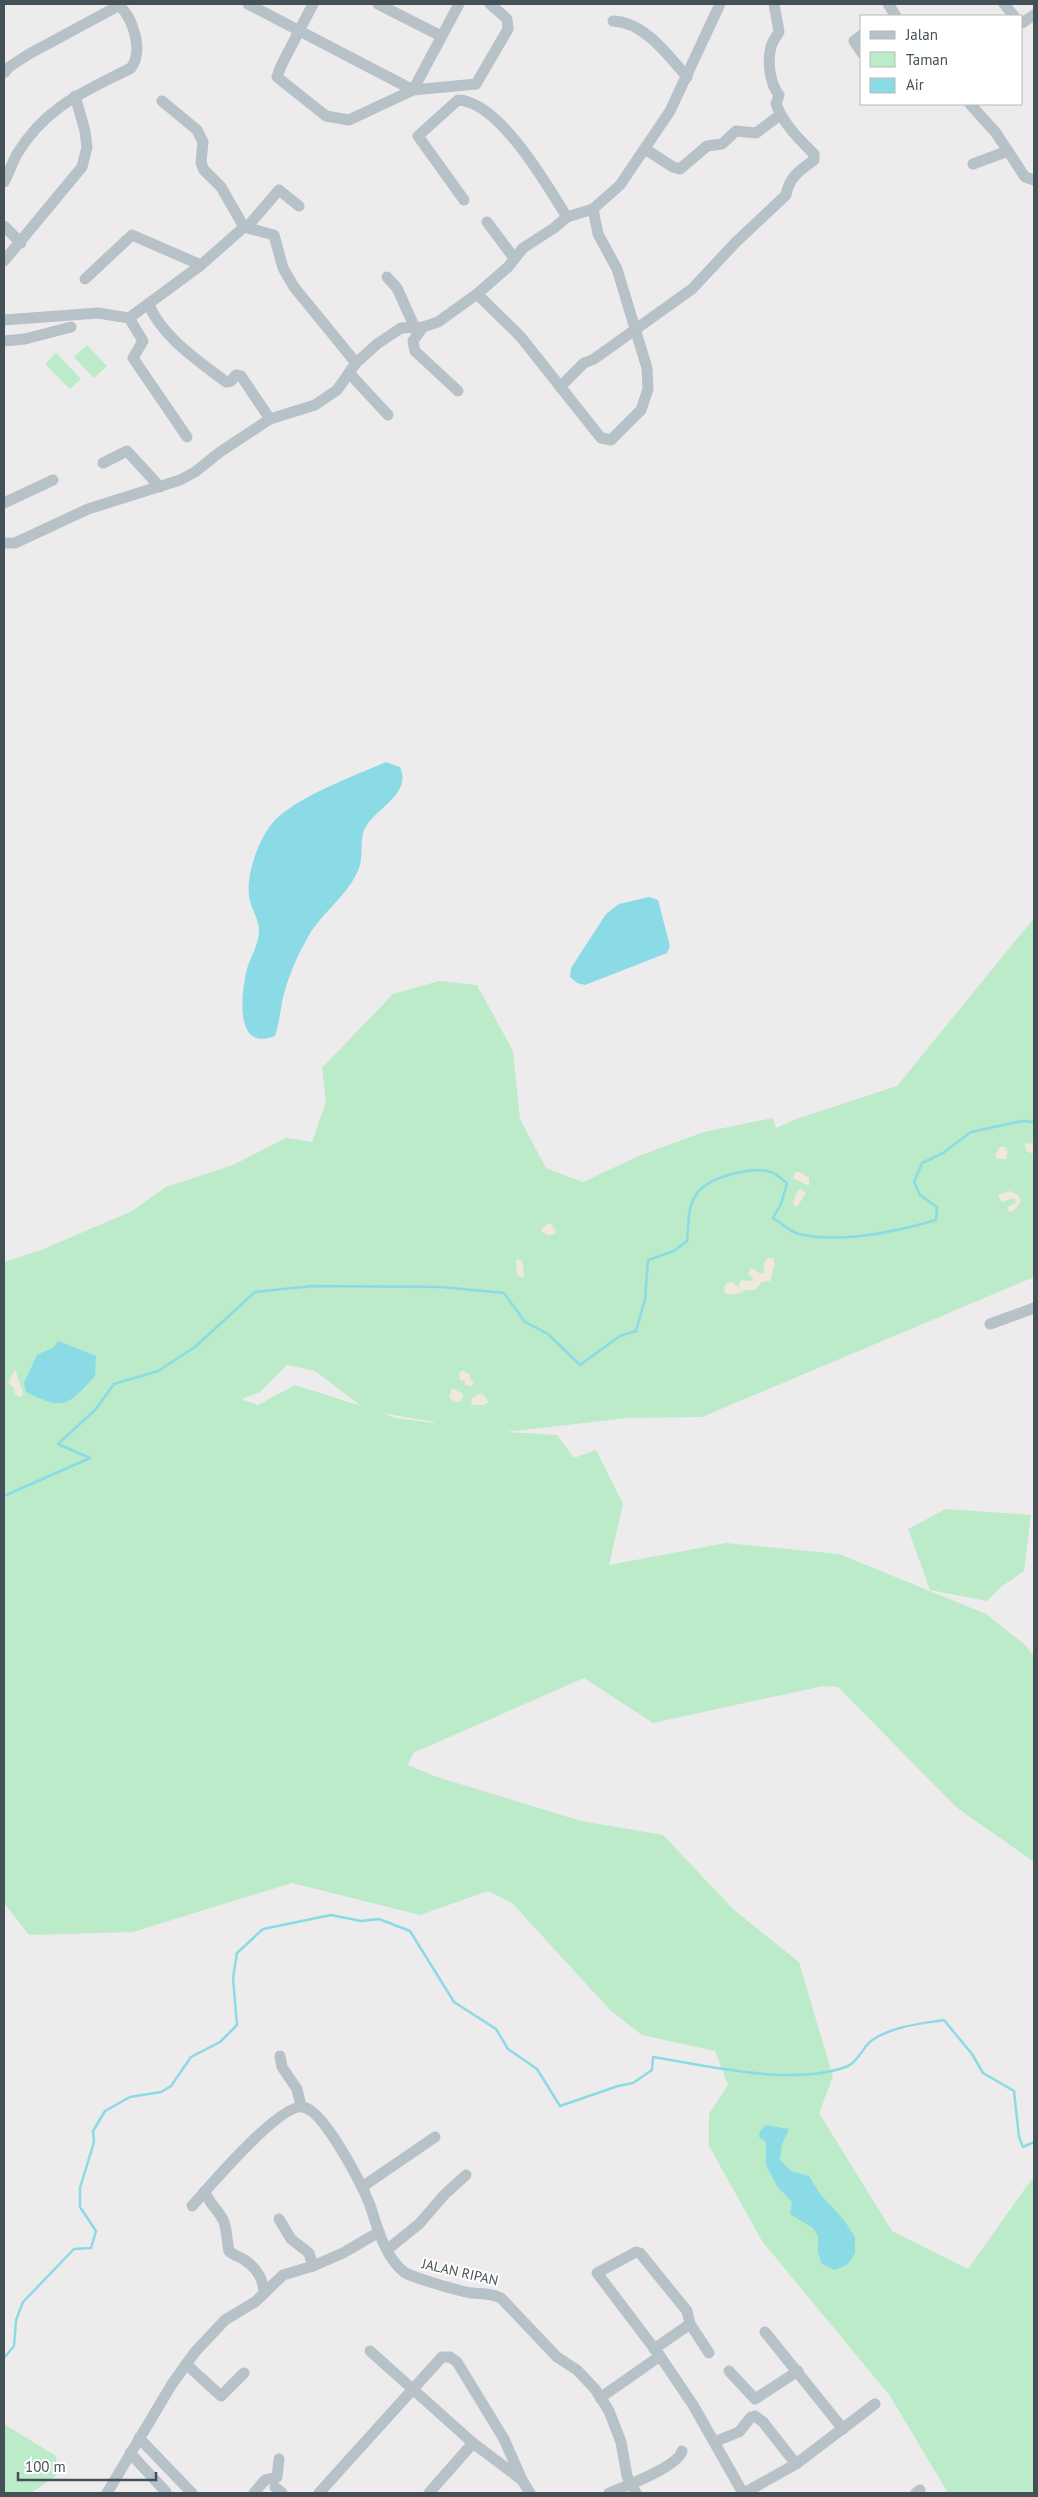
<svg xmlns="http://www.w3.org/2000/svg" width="1038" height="2497" viewBox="0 0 1038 2497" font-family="'PT Sans',sans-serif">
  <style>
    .green { fill: #bbebc9; fill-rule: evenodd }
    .sand { fill: #f0e8dc }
    .water { fill: #8adbe6 }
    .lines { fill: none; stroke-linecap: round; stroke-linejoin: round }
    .stream { stroke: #8adbe6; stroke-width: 2.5 }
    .minor { stroke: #b7c1c8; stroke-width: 11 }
    .labels { text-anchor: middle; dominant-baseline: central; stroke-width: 4; stroke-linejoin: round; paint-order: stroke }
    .street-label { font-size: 14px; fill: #455158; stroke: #fff }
  </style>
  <rect width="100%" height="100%" fill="#eeebec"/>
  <g class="green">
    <polygon points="87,345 107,366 94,378 74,357"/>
    <polygon points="56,353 81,379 70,389 45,364"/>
    <path d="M1034,918V1277L702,1417L627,1418L506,1432L557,1435L574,1458L596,1450L623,1504L609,1565L726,1543L839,1554L986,1614L1025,1645L1034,1656V1862L956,1807L838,1687L823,1686L653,1723L584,1678L413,1753L408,1765L437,1777L581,1821L663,1835L734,1910L799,1962L833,2077L819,2113L892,2231L968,2269L1034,2176V2493H948L890,2396L762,2241L709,2146V2114L728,2085L715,2051L642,2035L611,2011L512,1903L488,1891L420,1915L292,1883L133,1932L29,1935L4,1903V1262L41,1250L132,1211L166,1187L233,1165L286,1138L312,1142L326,1102L322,1068L393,994L439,981L477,985L513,1051L520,1119L546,1168L583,1182L641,1155L704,1132L773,1118L776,1128L796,1119L897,1086ZM287,1365L315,1371L361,1406L295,1385L258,1405L241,1399L260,1392ZM382,1413L434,1422V1423L396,1418Z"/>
    <polygon points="946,1509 1031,1515 1024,1571 1001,1587 987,1601 930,1590 908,1529"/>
    <polygon points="4,2424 56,2456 58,2474 31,2493 4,2492"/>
  </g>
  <g class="sand">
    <polygon points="1025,1142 1030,1144 1034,1142 1034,1154 1026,1151"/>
    <polygon points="1000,1147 1005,1147 1008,1152 1006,1159 997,1159 995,1155"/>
    <polygon points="795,1172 800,1172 809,1178 809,1186 793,1178"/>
    <polygon points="802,1189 806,1193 797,1207 794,1206 793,1202 798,1190"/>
    <polygon points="1010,1191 1018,1195 1021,1202 1012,1212 1008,1211 1007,1208 1016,1202 1014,1198 1002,1202 998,1197 1000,1194"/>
    <polygon points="549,1223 554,1226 552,1227 556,1231 555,1234 549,1235 542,1232 541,1229"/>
    <path d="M768,1258H773L775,1263L770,1281L762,1282L755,1290C752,1290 749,1290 746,1290C738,1293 734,1297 725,1293L724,1288L727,1283L733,1282L738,1287L741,1280L752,1281L753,1278L748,1274L751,1268L761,1274L764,1272V1262Z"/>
    <polygon points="520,1259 523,1264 524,1278 517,1275 516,1260"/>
    <polygon points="15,1369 23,1393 21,1397 15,1394 14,1388 8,1383"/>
    <polygon points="463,1370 470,1375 470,1378 474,1382 472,1386 465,1385 465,1381 460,1380 459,1373"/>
    <polygon points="452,1388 463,1394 462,1401 454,1402 449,1397"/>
    <polygon points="482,1393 489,1402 484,1405 471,1405 472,1398"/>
  </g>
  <g class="water">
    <path d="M386,762L400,767C412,794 377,807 365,828C359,839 364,856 359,868C350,893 323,912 309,935C297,956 287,979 282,1002C280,1014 279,1024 275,1036C235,1052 241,997 246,973C249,958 259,946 259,930C259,920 252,910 250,901C244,877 259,837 275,820C299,796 354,776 386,762Z"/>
    <polygon points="649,897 658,900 670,946 667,953 585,985 577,983 570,977 571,968 606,914 619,904"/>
    <path d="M58,1341L96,1356L95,1376C67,1406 65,1411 26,1392L24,1383L37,1355L54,1347Z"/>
    <polygon points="766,2125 789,2129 782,2144 780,2160 791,2171 809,2176 820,2194 844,2220 855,2237 855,2253 847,2265 834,2270 822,2264 818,2252 818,2236 813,2228 790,2214 792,2202 777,2186 766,2165 766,2142 759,2137 760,2131"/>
  </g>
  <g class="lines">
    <g class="stream">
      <path d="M4,1496L90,1458L58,1444L96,1409L114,1384L158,1371L178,1358L195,1347L255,1292L313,1286L441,1287L504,1293L525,1322L548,1334L580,1365L620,1336L636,1331L645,1299L648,1260L674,1251L687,1241C689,1226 687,1208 696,1195C707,1177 751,1166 771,1172C776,1173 782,1180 787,1183L781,1204L773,1218C781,1223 790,1232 799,1234C842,1244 895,1232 936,1220L937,1207L920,1195L914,1182L922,1163L943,1153L971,1132L1022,1121L1034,1122"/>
      <path d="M4,2358L14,2346L16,2320L23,2302L74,2249L91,2248L96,2231L80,2207V2188L94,2142L93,2131L105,2111L130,2097L161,2092L171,2086L191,2057L220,2042L237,2025L233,1978L237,1953L263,1929L331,1915L361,1921L379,1919L410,1931L454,2002L496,2029L508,2049L537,2069L560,2106L618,2086L633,2083L652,2070L653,2057C708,2066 796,2087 848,2066C858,2062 863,2047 871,2041C892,2026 919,2024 944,2020L972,2054L983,2073L1014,2091L1019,2137L1023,2147L1034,2142"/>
    </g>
    <g class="minor">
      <polyline points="248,4 413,90 459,4"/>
      <polyline points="313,4 281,66 277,77 326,116 349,120 413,90 476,84 508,29 507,19 490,4"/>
      <polyline points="378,4 441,36"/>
      <polyline points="888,4 896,16"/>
      <polyline points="1004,4 1014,16"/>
      <path d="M613,21C644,22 668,55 687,77"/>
      <polyline points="1022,23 1034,15"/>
      <polyline points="862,35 854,41 862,53"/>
      <polyline points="4,73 9,67 29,54 120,5"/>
      <polyline points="162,101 197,130 203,142 201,163 204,170 221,187 244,227 274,235 283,268 294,287 356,363"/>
      <polyline points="970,104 996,133 1025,177 1034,180"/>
      <polyline points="645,149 673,167 680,169 707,146 722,144 736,131 756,133 780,115"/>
      <polyline points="973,164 1008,151"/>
      <path d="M4,182C9,173 12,163 17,154C46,106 84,92 131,68C144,50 133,18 118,4"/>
      <path d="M464,200L418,136L458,100C499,101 547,185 567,217"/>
      <polyline points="487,222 514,258"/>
      <polyline points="4,226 21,243"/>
      <polyline points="248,226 279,190 299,206"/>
      <polyline points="4,261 82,167 87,147 85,131 75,96"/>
      <polyline points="387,277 397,288 415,328"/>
      <polyline points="85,279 132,235 201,265"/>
      <polyline points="477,294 520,336 601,438 611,440 641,410 648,389 647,368 617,269 598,234 593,209"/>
      <path d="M149,305C163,338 199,361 226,382L231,381L236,375L241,376L270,419"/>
      <polyline points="129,318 143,341 133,358 187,437"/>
      <polyline points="4,320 98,313 129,318 201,265 244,227"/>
      <polyline points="423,327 413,341 415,351 458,391"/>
      <polyline points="4,341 25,339 71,327"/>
      <polyline points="350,374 388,415"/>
      <path d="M560,387L584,363L594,359L692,289L735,243L786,195C789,177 800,170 814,160V154C799,139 784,125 776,104L779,95C770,84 767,61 771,47C772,42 776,37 779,32L774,4"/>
      <polyline points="103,463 127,451 160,487"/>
      <polyline points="4,503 53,480"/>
      <polyline points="4,543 15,543 88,509 180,480 195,472 220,452 270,419 315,405 337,390 356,363 377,344 401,328 423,327 438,322 477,294 508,267 523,248 554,228 567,217 593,209 620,185 670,111 720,4"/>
      <polyline points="990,1324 1034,1308"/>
      <polyline points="280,2056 282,2067 297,2089 301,2106"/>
      <polyline points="362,2187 435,2137"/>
      <path d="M205,2191C207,2202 220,2211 224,2222C227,2231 227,2242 229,2251C233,2255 238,2256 243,2259C255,2266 264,2279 264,2293"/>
      <path d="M192,2206C208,2188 280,2103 303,2107C324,2110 362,2185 370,2205C377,2227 385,2257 404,2272C411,2277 462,2292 472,2293C484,2294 490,2293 501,2298L557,2357L577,2370L595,2389L609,2411L621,2442L627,2476L636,2493"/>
      <polyline points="279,2219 291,2239 309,2253 313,2266"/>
      <polyline points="388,2249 419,2224 445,2194 466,2175"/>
      <polyline points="690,2324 687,2311 640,2253 636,2252 597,2273 660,2356 693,2405 743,2493"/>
      <polyline points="765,2332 843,2429"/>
      <polyline points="654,2349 690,2324 709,2353"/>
      <polyline points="370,2351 473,2443 522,2480 530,2493"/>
      <polyline points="186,2364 221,2396 244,2373"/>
      <polyline points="729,2371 755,2399 798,2371"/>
      <polyline points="600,2398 660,2356"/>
      <polyline points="139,2438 192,2493"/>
      <polyline points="714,2442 739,2432 751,2417 755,2416 763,2422 796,2464"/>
      <polyline points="130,2453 166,2492 164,2493"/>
      <polyline points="275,2487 282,2493"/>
      <polyline points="107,2493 172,2384 195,2352 225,2320 255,2302 283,2275 313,2266 343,2253 379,2232"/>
      <polyline points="254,2493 265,2480 277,2477 279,2459"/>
      <polyline points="319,2493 442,2357 450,2357 457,2362 504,2439 522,2480"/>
      <polyline points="429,2493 473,2443"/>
      <path d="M609,2493C625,2486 678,2467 682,2451"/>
      <polyline points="744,2493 796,2464 875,2404"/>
      <polyline points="916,2493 920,2490"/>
    </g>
  </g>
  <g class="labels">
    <g class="street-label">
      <text transform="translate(460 2272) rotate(13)">JALAN RIPAN</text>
    </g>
  </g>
  <rect width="1038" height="2497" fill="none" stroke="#455158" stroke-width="10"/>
  <rect x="860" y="15" width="162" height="90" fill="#ffffff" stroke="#b5b9bc"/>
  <rect x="870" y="31" width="25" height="8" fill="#b7c1c8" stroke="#b5b9bc"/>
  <text x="906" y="40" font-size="15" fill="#455158">Jalan</text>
  <rect x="870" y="52" width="25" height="15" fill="#bbebc9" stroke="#b5b9bc"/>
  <text x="906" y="65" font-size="15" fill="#455158">Taman</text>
  <rect x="870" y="78" width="25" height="15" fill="#8adbe6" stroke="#b5b9bc"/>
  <text x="906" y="90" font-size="15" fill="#455158">Air</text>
  <path d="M18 2472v8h138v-8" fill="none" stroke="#455158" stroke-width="2.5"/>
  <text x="25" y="2472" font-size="15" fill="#455158" stroke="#ffffff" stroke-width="4" paint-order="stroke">100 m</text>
</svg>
